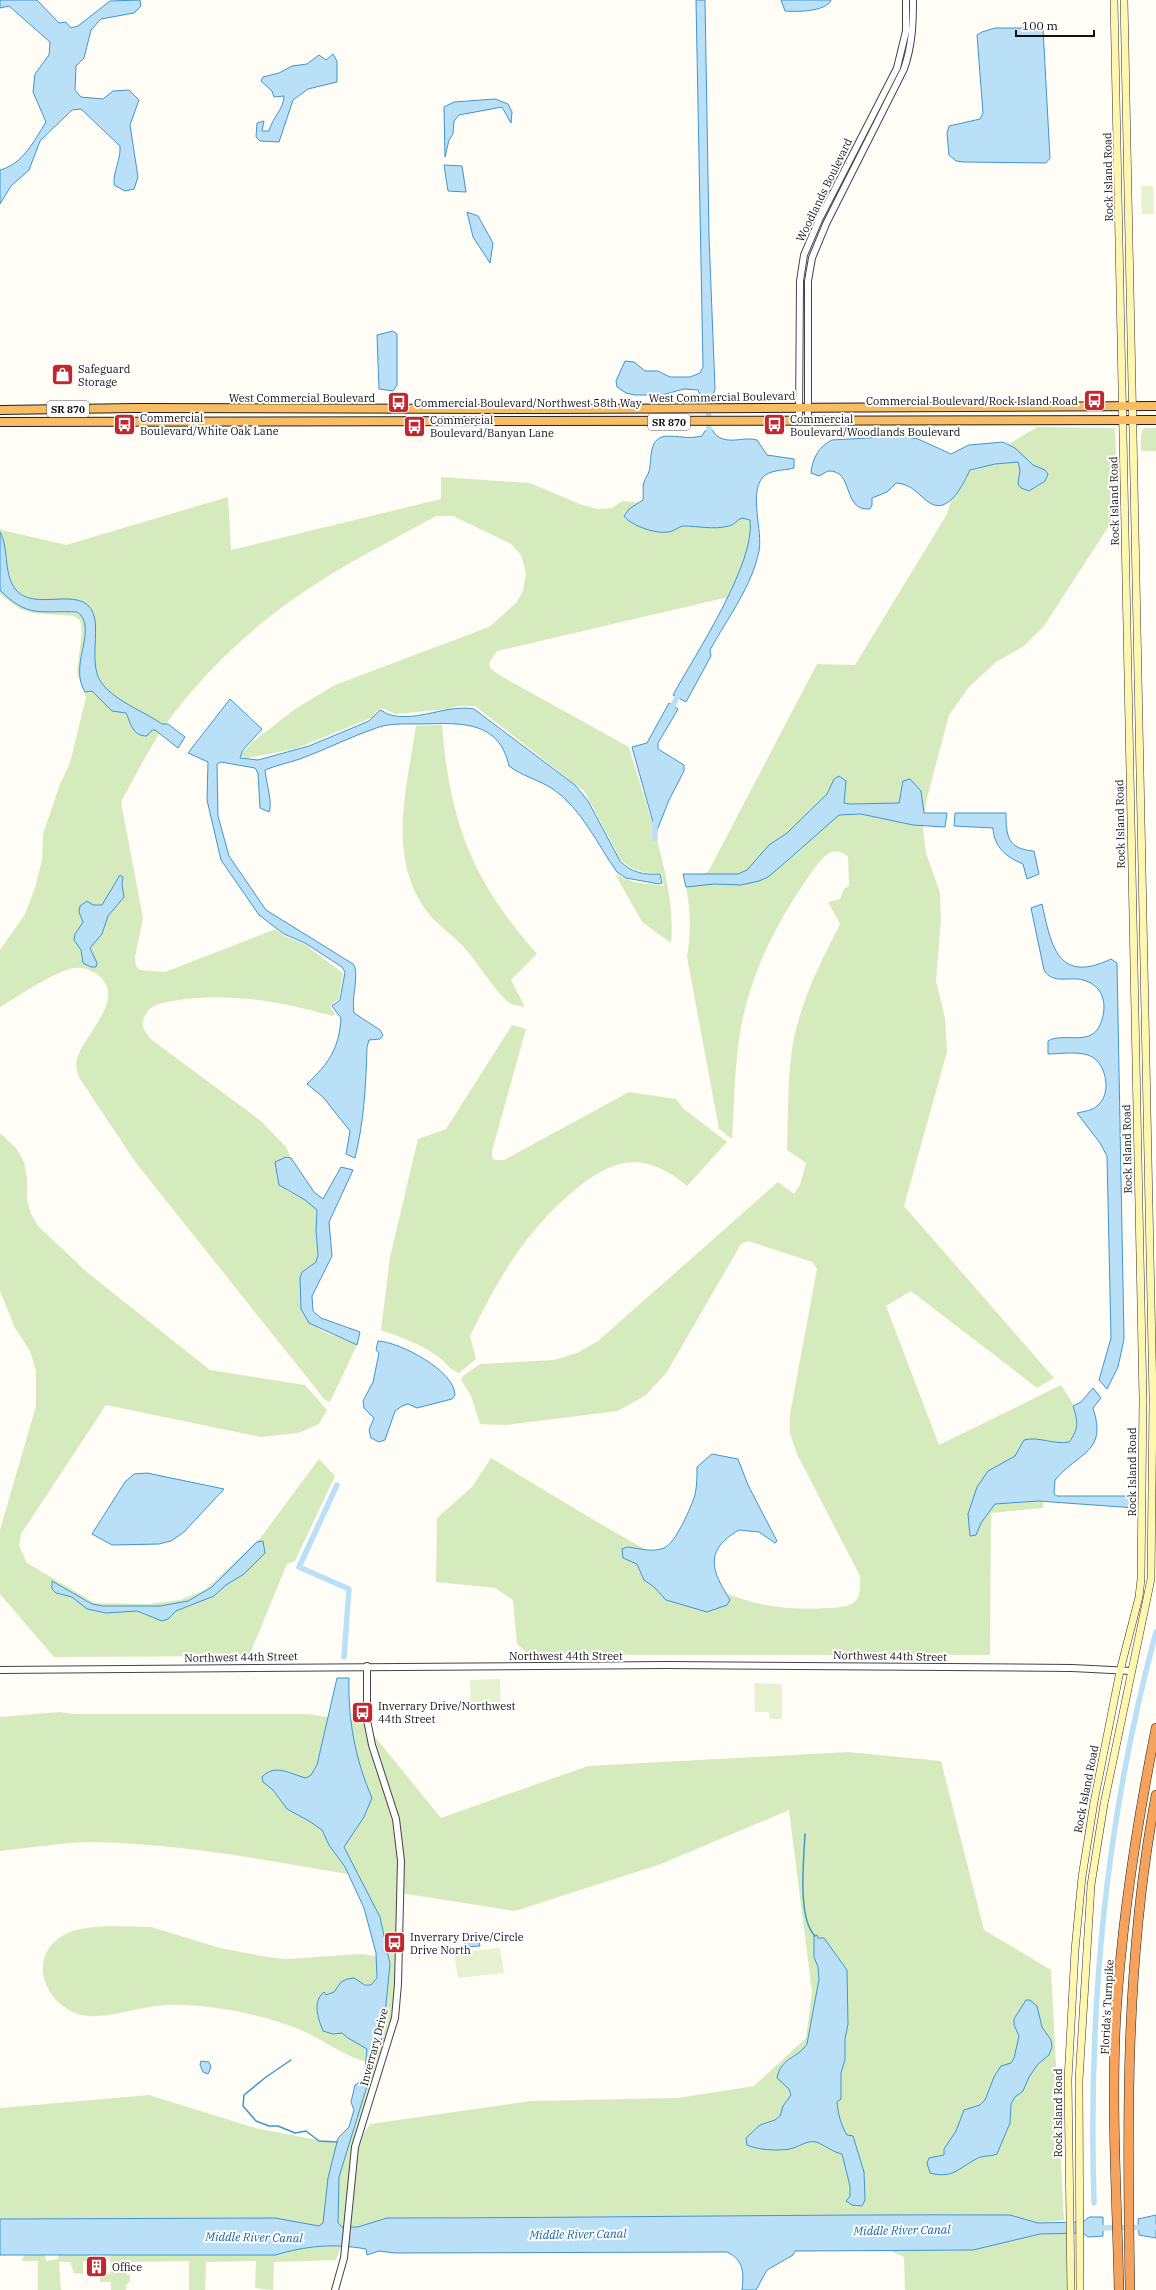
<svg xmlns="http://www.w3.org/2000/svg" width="1156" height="2290" viewBox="0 0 1156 2290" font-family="'IBM Plex Serif',serif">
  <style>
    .green { fill: #d5ebbd; fill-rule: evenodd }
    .pitch { fill: #e6f2cf }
    .plaza { fill: #f1ede2 }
    .water { fill: #b9e0f7; stroke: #3f96cf }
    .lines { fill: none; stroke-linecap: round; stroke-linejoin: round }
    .stream { stroke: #3f96cf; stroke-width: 1.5 }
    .canal { stroke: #b9e0f7; stroke-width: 5.5 }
    .tertiary-casing { stroke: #444; stroke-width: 8 }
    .secondary-casing { stroke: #333; stroke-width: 8 }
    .trunk-casing { stroke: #222; stroke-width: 10 }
    .motorway-casing { stroke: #222; stroke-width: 10 }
    .tertiary { stroke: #fff; stroke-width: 6 }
    .secondary { stroke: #fff6b0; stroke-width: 7 }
    .trunk { stroke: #f7bc64; stroke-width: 8 }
    .motorway { stroke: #f5a25d; stroke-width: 9 }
    .labels { text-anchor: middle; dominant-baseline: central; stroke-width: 4; stroke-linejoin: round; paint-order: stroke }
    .shield { fill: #fff; stroke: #585858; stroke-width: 1 }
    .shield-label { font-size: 10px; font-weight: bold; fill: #111 }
    .street-label { font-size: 11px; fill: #111; stroke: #fff }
    .poi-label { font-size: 11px; fill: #111; stroke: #fff; text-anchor: start }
    .water-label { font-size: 12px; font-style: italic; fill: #1768a6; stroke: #fff }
  </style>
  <rect width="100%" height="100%" fill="#fffdf5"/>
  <g class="green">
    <path d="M1037,427L1115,428L1118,512L1044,626L1024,646L996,662L969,687L949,715L926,802L923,829L926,853L940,893L941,919L936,981L945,1018L947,1052L904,1206L1054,1378L1037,1388L911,1291L886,1306L939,1445L1061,1385L1087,1426L1044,1487L1043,1508L991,1513L990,1655H529L517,1644L513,1600L495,1588L436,1582L437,1518L472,1487L491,1458C551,1494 610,1531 672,1564C691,1574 711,1587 731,1595C761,1607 795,1610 827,1608C853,1607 862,1604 860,1576L797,1454L790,1433V1414L817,1269L812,1262L748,1241L741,1244L667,1372L646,1395L618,1411L505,1425L480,1424L471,1396L461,1380L463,1376L480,1364L554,1360L577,1353L598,1341L778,1182L794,1194L800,1185L806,1163L787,1150C789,1109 786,1063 798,1022C807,988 824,956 840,924L828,902L840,899L844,889L849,886L848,857C832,842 821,860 811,873C772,929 743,987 737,1057C734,1084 734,1112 732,1139L719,1129L687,957C692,930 690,907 685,880L708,872L817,664L855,665L947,514L961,468L994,453Z"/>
    <polygon points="1144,428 1156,428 1156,451 1141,451 1141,434"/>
    <path d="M441,477L530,483L582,505L598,509L612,508L622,501L751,512L755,538L730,600L724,598L497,651L489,663L491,669L501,676L629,747C645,803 677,885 671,943L642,922L615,874L634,882L664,886L661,873C644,874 632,871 620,859L585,792L475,706H457L450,709L395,714L382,708L375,712L373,717L295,749L248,758H243L241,755L251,743L295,709L335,685L489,627L516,603L523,591L526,573L521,555L511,544L453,516H436C391,541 344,564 302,593C252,627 204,672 168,721C150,746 136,775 121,802L143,918L135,957L136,966L140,970L165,972L276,929L284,936L304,944L343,973L339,999L331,1005L330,1008L335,1012L333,1016C281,1002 227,991 173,1001C163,1003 151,1004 146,1014C139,1025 144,1031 152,1040L261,1121L286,1147L291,1158L280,1159L287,1191L305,1200L317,1210L316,1230L318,1255L316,1262L302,1272L300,1278L301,1309L306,1319L322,1331L357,1345L330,1402L325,1400L136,1163L80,1079C77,1072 75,1066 77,1059C83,1035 128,998 98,975C90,969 80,966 70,969C52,973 17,997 0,1007V950L25,914L35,888L42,860L43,834L60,784L70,763L86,697L77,673L82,631L80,620L74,616L32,613L20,609L0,594V528L2,530L66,545L228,497L231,550L441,499Z"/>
    <path d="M442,725C450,823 472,880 537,954L511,980L525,1007C520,1006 512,1005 508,1002C497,993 478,964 468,952C455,936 437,926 425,909C387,854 407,787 416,726Z"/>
    <path d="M512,1025L526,1029L492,1151V1157L495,1160H504L629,1092L676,1099L684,1109L727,1142L687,1186C642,1148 610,1159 569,1195C523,1235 497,1281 470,1336L476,1359L459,1373C449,1370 445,1361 437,1356C421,1344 400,1337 381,1330L390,1257L418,1139L446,1129Z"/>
    <polygon points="0,1133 16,1148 24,1162 27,1178 27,1199 31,1214 38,1226 88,1273 210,1370 305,1385 327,1410 319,1424 298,1433 261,1437 106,1405 21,1534 19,1545 27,1563 95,1603 149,1604 180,1600 205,1590 261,1537 319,1459 335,1476 295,1561 287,1564 249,1656 54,1657 0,1594 0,1530 36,1406 36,1371 30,1351 15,1328 0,1291"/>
    <path d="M60,1712L73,1714H306L362,1721L441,1818L588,1766L848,1752L941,1761L984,1930L1051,1970L1064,2220L1038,2223L1010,2215C802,2214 594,2218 387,2218L358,2227L342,2228L338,2223L319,2226L275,2218L0,2219V2108L149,2095L255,2128L344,2145L361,2097L385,2001L375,1917L353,1875C267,1860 181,1844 94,1842C63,1842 31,1848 0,1851V1717ZM789,1810L812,1992L806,2038L754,2086L678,2098L531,2101L370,2124L358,2142L395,2018L400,1893L515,1911L661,1864Z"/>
    <path d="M111,1926L151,1927L220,1948L268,1957L286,1959L360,1954L376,1956C377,1976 380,1995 354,1978L341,1982L334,1992L326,1995L324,1992L317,2011L323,2030L333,2034L342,2032L348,2038L367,2049V2062C340,2055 319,2036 293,2027C256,2013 205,2003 165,2005C140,2006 98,2023 75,2013C42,1999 28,1955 64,1935C78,1927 94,1927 111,1926Z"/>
    <polygon points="1067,2233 1068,2290 905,2290 904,2257 888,2250 973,2250 1040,2234"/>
    <polygon points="307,2246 341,2246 336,2260 274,2262 273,2290 255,2288 256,2261 206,2262 205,2290 189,2290 189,2261 127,2262 127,2275 130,2275 130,2281 126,2286 126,2290 111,2290 111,2282 100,2282 100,2274 111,2274 110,2255 275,2255"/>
    <polygon points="25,2255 45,2255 46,2261 58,2259 58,2255 88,2255 88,2261 83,2261 83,2274 74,2273 70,2262 59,2262 61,2290 38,2290 38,2261 21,2261"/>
  </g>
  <g class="pitch">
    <polygon points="1141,186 1153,186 1154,214 1142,214"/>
    <polygon points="500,1679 501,1706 471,1707 470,1680"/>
    <polygon points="754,1683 782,1684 782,1719 770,1719 769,1712 755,1712"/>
    <polygon points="500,1948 504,1973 458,1978 454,1953"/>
  </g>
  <rect class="plaza" x="88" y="2255" width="22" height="6"/>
  <g class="water">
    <path d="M0,0H37L59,23L66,22L71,28L78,26L110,1L140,0L141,6L134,13L101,19L91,30L84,58L76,66L75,90L81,97L103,99L113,91L129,90L139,100L130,125L138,177L134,189L125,191L114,185C113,171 121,160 120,146L81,109L72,110L40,141L29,170L11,186L0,204V170C23,164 34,141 46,122L33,92L35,74L49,55L50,42L9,6L0,8Z"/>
    <polygon points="696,0 705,0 709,236 715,389 712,398 706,400 701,398 698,390 684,389 662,395 635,395 626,393 617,387 616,381 625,361 634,362 645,371 658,371 670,377 690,377 700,373 703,367"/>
    <path d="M781,0H831C826,12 796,12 785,11Z"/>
    <polygon points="995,28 1040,28 1043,29 1050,158 1046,163 963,162 956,161 949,155 947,133 949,126 980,119 983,113 977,35 982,32"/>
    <path d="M333,54L337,61V82L308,89L293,100L279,142L260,141L256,137L257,123L264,121L262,131H269C272,118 284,109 284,96L274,97L272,91L261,81L263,77L279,73L292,66L307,64L319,55L326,60Z"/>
    <polygon points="495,99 508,104 512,112 511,123 502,107 459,115 454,121 453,134 449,140 445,157 444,107 454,102"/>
    <polygon points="444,165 462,166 466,192 448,191"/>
    <polygon points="467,212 478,216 493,243 490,263 473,237"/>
    <polygon points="393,331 397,334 397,385 393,391 379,389 377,335"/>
    <path d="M711,429C714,431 715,435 717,436C730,445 744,436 757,440L767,455L794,459V468C784,471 770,469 762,478C749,496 763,531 759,551C752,586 727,619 710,650L711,656L686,702L673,695C695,655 756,563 750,520L742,518C737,520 734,525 729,526C714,530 698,526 683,526C678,527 676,530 672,531C660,536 631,526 624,516L629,509L643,500C644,494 642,487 644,482C645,479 647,476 648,474C653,463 647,442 662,437C671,434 687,440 702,436L705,431Z"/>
    <path d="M903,436L918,439L951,454L969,445L1003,442L1015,448L1033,465L1045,470L1048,474L1045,481L1029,491L1021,488L1018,484L1020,470L1018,462L995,464L970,470C963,484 948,518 927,501C917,493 911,484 896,483L887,492L872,498V505L870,509C841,511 855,470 828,471L819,476L811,473C812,459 819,446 832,440Z"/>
    <path d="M0,532C10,550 2,578 19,593C41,611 89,582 95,620C97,636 93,653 96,669C99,696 143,710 162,724H168L185,737L178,748L155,730H152L147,736C132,736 131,723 126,713L112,711L92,691L85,692C69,666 95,635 81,615L77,612C41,610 28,619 0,590Z"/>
    <path d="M230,699L262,729L243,750L240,758L258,760L309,746L369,721L380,710C384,711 387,715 391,715C417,722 448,704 474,709L575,785L588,801L620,861C632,873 644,875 660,874L662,883L659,884L626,878L617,872C597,844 582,809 553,789C539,780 522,776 509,766C499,720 460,723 422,724C408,724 392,723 379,727C352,736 327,749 300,759C288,763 277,765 265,770C266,782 273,804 269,812L260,808L258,773L255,768L221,762L217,764L218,816L229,856L266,910L353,964C360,972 351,998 354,1013L380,1030L383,1035L380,1039L369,1040L367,1047C366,1085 364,1121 355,1158L346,1154L350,1131L323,1097L307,1084C329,1063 339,1049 341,1018L332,1006L340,1000L345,972L342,967L305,943L284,934L259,915L221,860L207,800L208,762L188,753Z"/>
    <polygon points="669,703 678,709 658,743 658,749 684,765 684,771 669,800 656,833 632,747 647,743"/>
    <polygon points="839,776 846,781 844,803 850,804 899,803 903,781 910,779 921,791 924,813 947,813 945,827 913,825 861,814 839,815 788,860 768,877 759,881 741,885 714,884 686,887 683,874 738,874 747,870 769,845 787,833 827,794 834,779"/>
    <path d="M955,813H1006C1006,837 1008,849 1034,851L1039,874L1027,879L1023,864C1006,857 994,847 993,828L954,826Z"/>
    <polygon points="120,875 123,877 122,884 124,897 108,916 102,934 90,948 97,963 96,967 91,967 83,963 81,950 74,940 75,934 83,922 79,912 80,906 87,901 93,905 102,905"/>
    <path d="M1042,904C1051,944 1057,985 1111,959L1117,963L1124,1339L1118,1367L1107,1389L1099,1380L1111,1338L1107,1156L1100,1143L1077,1113C1085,1111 1092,1111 1098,1105C1111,1094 1107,1068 1094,1058C1083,1050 1061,1054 1048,1054V1041C1062,1032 1089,1046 1099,1027C1108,1009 1106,986 1083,980C1069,976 1053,985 1044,970L1031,908Z"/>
    <polygon points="286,1157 291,1158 314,1192 323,1199 341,1167 353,1170 329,1222 332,1256 312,1296 313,1311 321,1318 360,1332 357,1345 309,1323 301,1309 300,1278 302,1272 316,1262 318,1255 316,1230 317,1210 305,1200 279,1185 275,1162"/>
    <path d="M378,1341C400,1342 455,1371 455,1395L452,1399L417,1408L408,1404L402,1406L395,1411L385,1440L379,1442L371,1438L369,1430L374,1418L364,1408L363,1401L373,1382L379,1353L376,1350Z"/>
    <path d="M1093,1388L1101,1398L1093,1408C1108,1453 1078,1452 1055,1480L1054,1494L1057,1496H1136V1508L1038,1501L995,1504L981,1523L976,1535L970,1536L968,1514L977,1487L988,1471L1015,1456L1024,1440C1039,1436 1054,1445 1069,1442C1079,1429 1078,1421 1073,1406L1081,1402Z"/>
    <path d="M712,1454L738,1459L748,1485L777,1541L775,1543L759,1532L739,1530C703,1551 712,1571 730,1600L727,1605L707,1612L666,1600L654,1587L644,1580L637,1564L623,1558L622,1549L627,1547C639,1548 652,1553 664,1548C676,1543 691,1507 695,1495C697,1485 697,1476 697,1467Z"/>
    <polygon points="147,1473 224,1489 184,1532 171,1541 159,1544 112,1545 92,1534 125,1482 134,1474"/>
    <polygon points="263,1541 265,1553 244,1574 226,1585 214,1596 176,1611 168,1619 162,1621 137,1611 106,1613 87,1609 72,1597 56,1593 52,1589 52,1581 92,1604 103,1606 160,1606 188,1601 212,1587 257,1542"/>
    <path d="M337,1678H349C348,1720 355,1759 372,1798L364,1817L344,1847L380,1917L390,1964L383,2034L339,2177L338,2223L342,2227H358L387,2218C594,2218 802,2214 1010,2215L1038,2223L1083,2222L1089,2217H1103V2236L1088,2237L1083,2233L1040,2234L973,2250L795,2251L793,2255L767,2270L756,2290H742C744,2273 744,2260 727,2252L395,2253L379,2251L367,2255L366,2249C332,2243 307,2246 275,2255H0V2219L275,2218L319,2226L323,2223L328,2178L338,2138L349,2127L354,2110L351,2102L355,2085L364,2079L367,2049L348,2038L342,2033L333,2034L323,2031C318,2018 312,2002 324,1992L326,1995L334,1992L341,1982L347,1979L354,1978L365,1985H371L377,1978L376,1953L364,1908L345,1867L329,1845L322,1830L309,1821L287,1809L273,1790L263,1782L262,1777C275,1763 290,1774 306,1778L311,1775L317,1765Z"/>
    <path d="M817,1935L818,1938H824L847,1970L848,2024L845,2039V2060L841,2073V2099L837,2102C838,2114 841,2125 847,2135L853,2136L864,2172L865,2200L862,2206L852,2205L846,2201L850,2196V2186L842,2154C832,2152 825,2145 816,2142C807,2140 799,2147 790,2149C778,2151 757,2150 747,2145L746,2138L760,2125L775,2120L780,2116L783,2106L791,2095L789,2089L777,2078C781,2057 796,2060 807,2044L819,1979L818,1967L814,1957V1936Z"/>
    <polygon points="478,1937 480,1946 465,1947 465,1939"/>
    <path d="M1026,2000H1030L1037,2006L1042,2027L1051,2040L1052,2047L1049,2055L1038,2064L1029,2077L1023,2091L1015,2097L1011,2104L1010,2123L997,2154C990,2157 983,2155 976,2159C958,2169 952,2179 930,2173L927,2163L929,2158L944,2155V2149L956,2131L964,2110L980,2105L985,2100L994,2077L1001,2066L1011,2063L1014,2058L1019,2036L1014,2025V2019Z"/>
    <polygon points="201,2061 209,2062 211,2067 208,2074 203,2072 200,2065"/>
    <polygon points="1156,2215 1156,2238 1139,2235 1138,2219"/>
  </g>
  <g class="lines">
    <g class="stream">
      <path d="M805,1834C804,1858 797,1918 815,1936"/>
      <polyline points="291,2060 266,2077 244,2095 243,2106 256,2121 269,2126 278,2126 295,2133 306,2131 319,2141 337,2142"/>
    </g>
    <g class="canal">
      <polyline points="708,392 709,436"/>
      <polyline points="670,711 680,692"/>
      <polyline points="655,823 655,839"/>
      <polyline points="337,1485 299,1567 349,1589 344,1657"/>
      <path d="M1094,2203C1088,2008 1105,1822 1156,1632"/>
      <polyline points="1096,2228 1156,2227"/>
    </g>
    <defs>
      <g id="tertiary">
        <polyline points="799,421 800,281 804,255 819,220 897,68 906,31 906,0"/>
        <path d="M808,421V281L812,258L826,224L904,69C912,46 913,25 913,0"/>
        <polyline points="0,1670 666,1665 1072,1668 1131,1671"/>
        <polyline points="335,2290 344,2258 355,2147 395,2018 398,1984 401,1861 396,1819 372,1745 367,1720 367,1666"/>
      </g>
      <g id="secondary">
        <polyline points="1071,2290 1068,2080 1075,1950 1082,1877 1094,1802 1120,1671 1139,1597 1141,1579 1143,1399 1114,0"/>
        <polyline points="1080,2290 1079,2080 1091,1885 1104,1804 1151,1579 1153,1399 1124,0"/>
      </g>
      <g id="trunk">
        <polyline points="0,410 136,408 555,409 1156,406"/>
        <polyline points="0,422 1156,420"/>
      </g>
      <g id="motorway">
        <path d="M1119,2290C1117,2199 1111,2106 1116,2015C1122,1918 1137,1823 1156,1728"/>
        <path d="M1130,2290C1127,2123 1125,1959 1156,1795"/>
      </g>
    </defs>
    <use href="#tertiary" class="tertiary-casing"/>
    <use href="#secondary" class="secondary-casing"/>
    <use href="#trunk" class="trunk-casing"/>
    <use href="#motorway" class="motorway-casing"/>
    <use href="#tertiary" class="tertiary"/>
    <use href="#secondary" class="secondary"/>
    <use href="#trunk" class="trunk"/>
    <use href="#motorway" class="motorway"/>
  </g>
  <defs>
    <symbol id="shop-square" viewBox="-11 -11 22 22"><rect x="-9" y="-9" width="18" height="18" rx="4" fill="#c4262e" stroke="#fff"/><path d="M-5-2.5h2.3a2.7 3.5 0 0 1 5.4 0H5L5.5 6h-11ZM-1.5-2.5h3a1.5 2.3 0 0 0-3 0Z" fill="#fff"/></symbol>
    <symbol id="bus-square" viewBox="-11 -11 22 22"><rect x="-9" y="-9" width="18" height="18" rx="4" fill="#c4262e" stroke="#fff"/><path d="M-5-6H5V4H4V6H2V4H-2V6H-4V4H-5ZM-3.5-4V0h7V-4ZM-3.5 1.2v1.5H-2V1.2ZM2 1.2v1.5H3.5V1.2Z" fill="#fff"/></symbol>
    <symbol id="building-square" viewBox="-11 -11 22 22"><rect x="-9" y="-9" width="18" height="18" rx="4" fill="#c4262e" stroke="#fff"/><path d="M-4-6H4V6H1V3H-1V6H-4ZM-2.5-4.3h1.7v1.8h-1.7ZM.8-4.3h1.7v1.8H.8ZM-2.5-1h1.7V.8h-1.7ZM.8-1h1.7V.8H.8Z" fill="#fff"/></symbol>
  </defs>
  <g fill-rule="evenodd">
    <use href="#shop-square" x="50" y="362" width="25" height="25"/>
    <use href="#bus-square" x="1082" y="388" width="25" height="25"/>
    <use href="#bus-square" x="386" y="390" width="25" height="25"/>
    <use href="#bus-square" x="112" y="412" width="25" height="25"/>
    <use href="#bus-square" x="762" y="412" width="25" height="25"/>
    <use href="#bus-square" x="402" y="414" width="25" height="25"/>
    <use href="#bus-square" x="350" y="1700" width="25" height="25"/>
    <use href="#bus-square" x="382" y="1930" width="25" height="25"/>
    <use href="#building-square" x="84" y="2254" width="25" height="25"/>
  </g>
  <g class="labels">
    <g class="shield">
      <rect x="47" y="401" width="42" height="16" rx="3"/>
      <rect x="648" y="414" width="42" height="16" rx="3"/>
    </g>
    <g class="shield-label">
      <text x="68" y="409">SR 870</text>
      <text x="669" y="422">SR 870</text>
    </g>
    <g class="street-label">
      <text transform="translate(1108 177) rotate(-91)">Rock Island Road</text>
      <text transform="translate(824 190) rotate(-64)">Woodlands Boulevard</text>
      <text transform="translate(722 397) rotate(-1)">West Commercial Boulevard</text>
      <text x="302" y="398">West Commercial Boulevard</text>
      <text transform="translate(1114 501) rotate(-91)">Rock Island Road</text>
      <text transform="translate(1120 824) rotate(-91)">Rock Island Road</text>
      <text transform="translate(1127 1149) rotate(-91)">Rock Island Road</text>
      <text transform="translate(1132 1472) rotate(-90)">Rock Island Road</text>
      <text x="566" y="1656">Northwest 44th Street</text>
      <text transform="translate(890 1656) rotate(1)">Northwest 44th Street</text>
      <text transform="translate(241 1657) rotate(-1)">Northwest 44th Street</text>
      <text transform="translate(1086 1789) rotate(-79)">Rock Island Road</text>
      <text transform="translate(1107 2007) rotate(-87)">Florida's Turnpike</text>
      <text transform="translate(374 2047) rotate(-75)">Inverrary Drive</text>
      <text transform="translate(1058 2113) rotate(-90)">Rock Island Road</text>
    </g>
    <g class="poi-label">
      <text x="78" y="369">Safeguard<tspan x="78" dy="13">Storage</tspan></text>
      <text x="1078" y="401" text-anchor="end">Commercial Boulevard/Rock Island Road</text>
      <text x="414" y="403">Commercial Boulevard/Northwest 58th Way</text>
      <text x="140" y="418">Commercial<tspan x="140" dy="13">Boulevard/White Oak Lane</tspan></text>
      <text x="790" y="419">Commercial<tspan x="790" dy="13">Boulevard/Woodlands Boulevard</tspan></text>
      <text x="430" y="420">Commercial<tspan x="430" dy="13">Boulevard/Banyan Lane</tspan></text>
      <text x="378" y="1706">Inverrary Drive/Northwest<tspan x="378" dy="13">44th Street</tspan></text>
      <text x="410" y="1937">Inverrary Drive/Circle<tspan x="410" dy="13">Drive North</tspan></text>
      <text x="112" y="2267">Office</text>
    </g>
    <g class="water-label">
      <text transform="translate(902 2230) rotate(-1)">Middle River Canal</text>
      <text transform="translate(578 2234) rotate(-1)">Middle River Canal</text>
      <text transform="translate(254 2237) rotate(1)">Middle River Canal</text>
    </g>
  </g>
  <path d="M1016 30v6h78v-6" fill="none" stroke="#111111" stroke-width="2"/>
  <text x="1022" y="30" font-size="12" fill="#111111" stroke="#ffffff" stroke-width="3" paint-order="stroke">100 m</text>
</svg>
